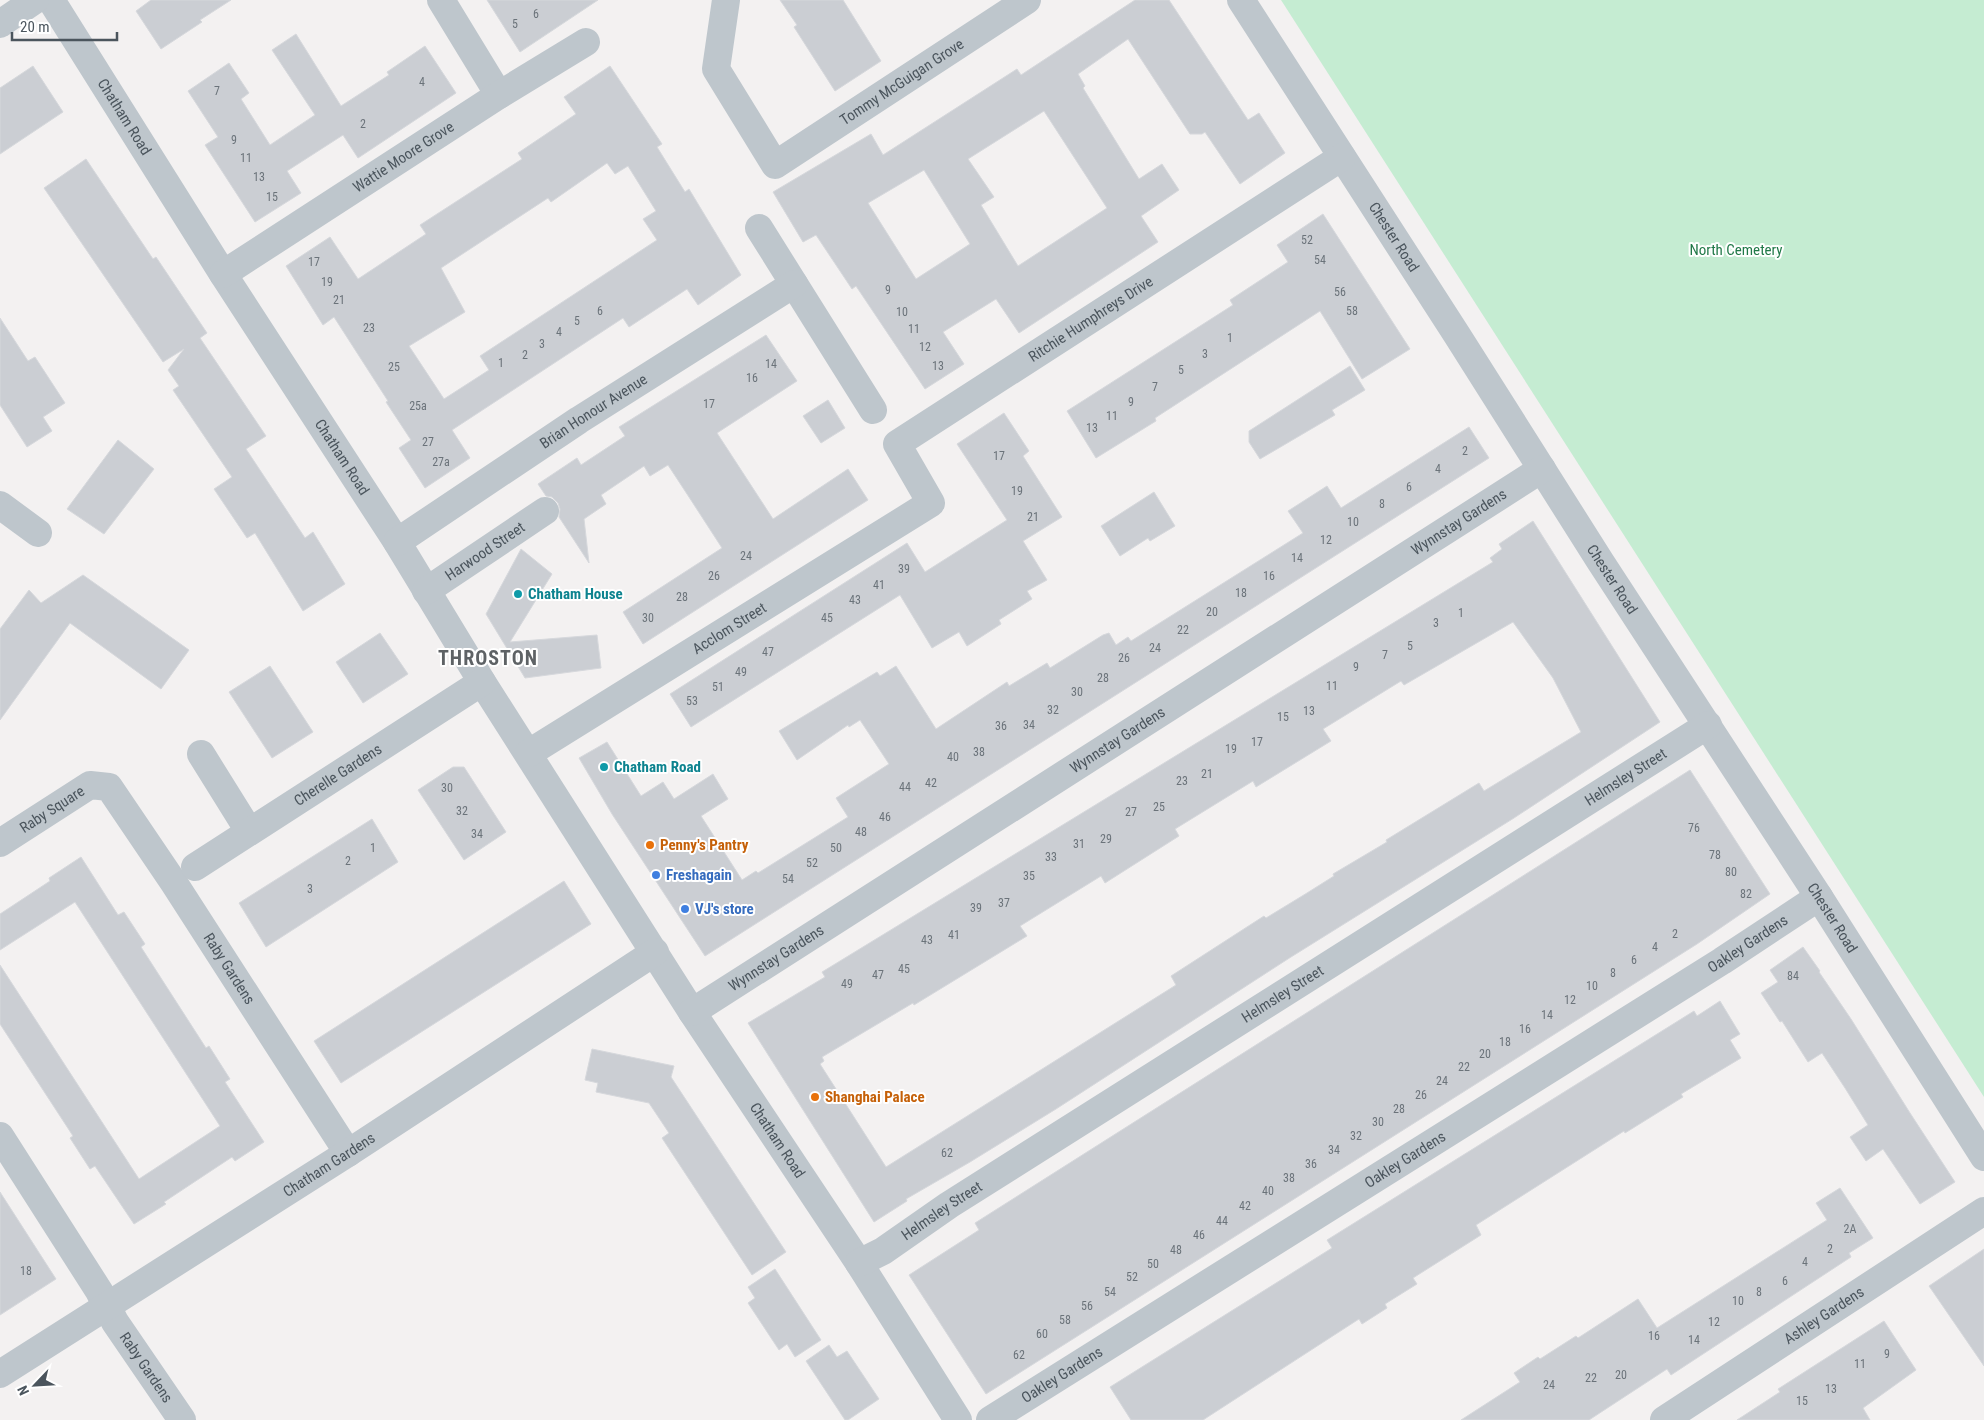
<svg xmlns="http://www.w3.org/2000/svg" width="1984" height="1420" viewBox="0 0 1984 1420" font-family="'Roboto Condensed',sans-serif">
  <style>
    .green { fill: #c5ecd2 }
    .building { fill: #cbced3; stroke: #d6d8dc; fill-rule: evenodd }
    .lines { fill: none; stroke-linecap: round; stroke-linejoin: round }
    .minor { stroke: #bec6cc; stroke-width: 28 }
    .culture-dot { fill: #0f9aa8; stroke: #fff; stroke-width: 2 }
    .food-dot { fill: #e8710a; stroke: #fff; stroke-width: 2 }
    .shop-dot { fill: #3f7fe0; stroke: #fff; stroke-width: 2 }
    .labels { text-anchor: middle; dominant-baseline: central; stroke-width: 4; stroke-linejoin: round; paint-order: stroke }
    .number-label { font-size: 12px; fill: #6b737a }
    .street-label { font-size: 15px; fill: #4b555d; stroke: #fff }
    .park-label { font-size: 15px; fill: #217948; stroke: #fff }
    .culture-label { font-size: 15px; font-weight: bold; fill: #0d838f; stroke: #fff; text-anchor: start }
    .food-label { font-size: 15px; font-weight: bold; fill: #c56008; stroke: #fff; text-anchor: start }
    .shop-label { font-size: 15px; font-weight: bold; fill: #366cbe; stroke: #fff; text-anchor: start }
    .district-label { font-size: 20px; font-weight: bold; letter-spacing: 1px; fill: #5e6265; stroke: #fff }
  </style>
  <rect width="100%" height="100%" fill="#f3f1f1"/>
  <polygon class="green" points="1281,0 1984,0 1984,1097"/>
  <g class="building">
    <polygon points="151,0 231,0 200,20 202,22 161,49 136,11"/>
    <polygon points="487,0 598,0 520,52"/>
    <polygon points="780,0 843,0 881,61 835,91 794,27 797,25"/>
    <path d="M1135,0H1169L1248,120L1259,113L1285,153L1240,184L1205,132L1202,134H1190L1128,39L1078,74L1085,86L1083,88L1139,179L1162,164L1179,190L1141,216L1158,242L1019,333L996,299L943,332L964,364L925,389L856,286L852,289L816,235L803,242L773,192L871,134L883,155L1017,69L1021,75ZM1044,111L1107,208L1018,266L981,205L994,197L968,159ZM924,170L970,244L916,279L868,203Z"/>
    <polygon points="296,34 341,106 389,75 387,72 425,46 456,93 358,158 343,135 287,171 301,193 255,222 205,145 218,137 188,91 229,63 249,93 241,99 270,145 315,115 272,50"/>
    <polygon points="33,66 63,112 0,154 0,88"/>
    <path d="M610,66L662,144L657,147L685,192L689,189L741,275L698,305L687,289L629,327L623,318L452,430L470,458L425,488L399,448L411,440L386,402L388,401L334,317L323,325L286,266L330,237L358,279L426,234L420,225L522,159L518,153L576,114L564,97ZM607,163L615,174L628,166L656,211L643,219L657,240L480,356L489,370L444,399L409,346L465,312L441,268L548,198L551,202Z"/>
    <polygon points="86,159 153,259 156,257 207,333 200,338 266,436 246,449 305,538 313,532 345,584 303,611 255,533 247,538 214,489 232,477 173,390 179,386 168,370 184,349 163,362 44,188"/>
    <polygon points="1323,214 1410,349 1362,379 1320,311 1155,418 1156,421 1096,458 1067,411 1233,305 1230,300 1288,262 1277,245"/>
    <polygon points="0,318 28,361 35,357 65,403 43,417 52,431 27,447 0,405"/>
    <polygon points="766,335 797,381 717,433 773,519 848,469 868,500 643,644 623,612 722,548 687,494 668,465 650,476 644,466 601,495 606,504 584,519 589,563 559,517 560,509 558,503 552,497 546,496 538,484 577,458 581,465 625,436 619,427"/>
    <polygon points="1350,366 1365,390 1332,410 1335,415 1260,459 1249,442 1249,431"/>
    <polygon points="828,400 845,428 821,443 803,416"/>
    <polygon points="1004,413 1029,451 1023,456 1062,517 1023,541 1047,580 1027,591 1032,599 999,620 1001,624 967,646 959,632 932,648 900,595 691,727 670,694 907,543 925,572 1007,520 957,444"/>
    <polygon points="1469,427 1489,458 705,956 612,814 579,758 607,742 641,796 663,782 674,799 713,774 728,799 701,816 742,880 756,871 758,873 848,817 836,798 889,764 860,720 849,727 848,725 797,760 779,731 877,672 880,676 896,666 936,729 1007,682 1009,686 1047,663 1050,668 1103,635 1109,633 1116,645 1128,637 1131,641 1303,533 1288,511 1327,486 1341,508"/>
    <polygon points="118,440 154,469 104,534 67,509"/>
    <polygon points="1154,492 1175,526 1150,541 1148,538 1120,556 1101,526"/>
    <path d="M1533,521L1660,722L1514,818L1291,957L1056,1109L970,1162L906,1199L907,1201L874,1222L748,1023L825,977L822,972L1493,562L1490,558L1502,549L1499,544ZM1513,622L1553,678L1581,732L1484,791L1479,783L1386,840L1387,842L1333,874L1334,876L1307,893L1266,918L1264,916L1171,976L1176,985L886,1167L820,1064L824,1061L822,1057L913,1003L914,1005L1027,936L1020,926L1101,876L1105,883L1179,836L1175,829L1253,781L1256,787L1331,741L1323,729L1401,681L1404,685Z"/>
    <polygon points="521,549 552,574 510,642 597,635 601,668 525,678 486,614"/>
    <polygon points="83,575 189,650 161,689 70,623 0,720 0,629 29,590 41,603"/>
    <polygon points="380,633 408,674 363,703 336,662"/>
    <polygon points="270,666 313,732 272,758 229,692"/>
    <polygon points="453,767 464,767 506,832 464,860 418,790"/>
    <polygon points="1690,770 1770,894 1697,944 986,1394 909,1275 979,1230 975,1223"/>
    <polygon points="372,819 398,862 266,947 239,903"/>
    <polygon points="81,857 118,915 124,912 145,944 141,947 206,1048 209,1046 230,1079 225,1082 264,1142 235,1161 232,1157 164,1202 166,1204 134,1224 95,1166 90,1169 70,1138 73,1136 0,1024 0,965 139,1179 220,1126 75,902 0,950 0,914 50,881 49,878"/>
    <polygon points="564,881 591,924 341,1083 314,1041"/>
    <polygon points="1803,947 1820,971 1819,972 1851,1019 1910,1113 1955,1182 1920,1204 1883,1149 1866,1161 1850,1137 1868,1125 1845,1088 1822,1053 1808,1062 1782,1021 1780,1022 1761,993 1778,982 1770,970"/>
    <polygon points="1720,1001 1740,1034 1730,1040 1741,1058 1681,1094 1683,1097 1625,1133 1624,1131 1476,1225 1481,1235 1413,1278 1417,1284 1385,1304 1387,1308 1362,1324 1359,1319 1203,1420 1131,1420 1110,1387 1332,1248 1327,1240 1694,1011 1697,1016"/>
    <polygon points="592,1049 674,1066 671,1077 786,1252 752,1275 662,1138 669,1133 649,1103 596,1092 598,1083 585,1080"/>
    <polygon points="1840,1188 1873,1238 1849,1253 1851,1257 1671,1375 1667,1369 1589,1420 1461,1420 1520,1382 1514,1373 1538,1357 1540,1359 1576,1336 1578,1338 1638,1299 1657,1328 1827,1220 1816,1203"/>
    <polygon points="0,1192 56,1279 0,1315"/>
    <polygon points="1984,1249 1984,1366 1929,1286"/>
    <polygon points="775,1269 821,1340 795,1357 787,1344 779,1350 748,1303 755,1298 748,1287"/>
    <polygon points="1884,1321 1916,1370 1863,1408 1870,1420 1737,1420 1780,1392 1778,1389"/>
    <polygon points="829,1345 837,1357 847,1351 879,1399 848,1420 845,1420 806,1361"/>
  </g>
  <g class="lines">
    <g class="minor">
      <path id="s1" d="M51,0L223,274L397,542L482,682L692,1012L859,1263L958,1420"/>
      <polyline points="441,0 499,95"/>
      <path id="s2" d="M726,0L716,69L775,165L1027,0"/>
      <path id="s3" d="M1241,0L1457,335L1600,561L1819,897L1984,1157"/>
      <polyline points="0,24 35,0"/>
      <polyline points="759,228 873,410"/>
      <path id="s4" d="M223,274L499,95L586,42"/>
      <polyline points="0,505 38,533"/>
      <path id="s5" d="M397,542L579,420L794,284"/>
      <path id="s6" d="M426,591L545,511"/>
      <path id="s7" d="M529,753L931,503L897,444L1342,157"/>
      <polyline points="201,754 249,831"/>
      <path id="s8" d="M0,843L90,785L109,787L174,883L348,1153"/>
      <path id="s9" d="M195,867L482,682"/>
      <path id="s10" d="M692,1012L1542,469"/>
      <path id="s11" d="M0,1136L99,1291L115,1322L182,1420"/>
      <path id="s12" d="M859,1263L883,1251L949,1205L1708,725"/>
      <path id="s13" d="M0,1374L348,1153L655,952"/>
      <path id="s14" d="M990,1420L1722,961L1819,897"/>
      <path id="s15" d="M1664,1420L1984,1211"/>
    </g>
  </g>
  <g class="culture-dot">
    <circle cx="518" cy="594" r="5"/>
    <circle cx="604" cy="767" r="5"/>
  </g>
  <g class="food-dot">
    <circle cx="650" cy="845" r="5"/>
    <circle cx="815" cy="1097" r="5"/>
  </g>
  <g class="shop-dot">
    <circle cx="656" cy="875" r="5"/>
    <circle cx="685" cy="909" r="5"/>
  </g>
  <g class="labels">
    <g class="number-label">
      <text x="536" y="14">6</text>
      <text x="515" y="24">5</text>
      <text x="422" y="82">4</text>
      <text x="217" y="91">7</text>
      <text x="363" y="124">2</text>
      <text x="234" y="140">9</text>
      <text x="246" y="158">11</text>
      <text x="259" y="177">13</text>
      <text x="272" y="197">15</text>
      <text x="1307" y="240">52</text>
      <text x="1320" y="260">54</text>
      <text x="314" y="262">17</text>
      <text x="327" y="282">19</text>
      <text x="888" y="290">9</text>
      <text x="1340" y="292">56</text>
      <text x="339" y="300">21</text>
      <text x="600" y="311">6</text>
      <text x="1352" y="311">58</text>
      <text x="902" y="312">10</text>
      <text x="577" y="321">5</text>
      <text x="369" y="328">23</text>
      <text x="914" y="329">11</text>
      <text x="559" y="332">4</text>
      <text x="1230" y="338">1</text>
      <text x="542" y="344">3</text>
      <text x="925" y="347">12</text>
      <text x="1205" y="354">3</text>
      <text x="525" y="355">2</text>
      <text x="501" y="363">1</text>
      <text x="771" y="364">14</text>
      <text x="938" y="366">13</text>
      <text x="394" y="367">25</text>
      <text x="1181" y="370">5</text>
      <text x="752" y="378">16</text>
      <text x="1155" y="387">7</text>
      <text x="1131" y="402">9</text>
      <text x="709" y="404">17</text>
      <text x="418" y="406">25a</text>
      <text x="1112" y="416">11</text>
      <text x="1092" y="428">13</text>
      <text x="428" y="442">27</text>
      <text x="1465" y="451">2</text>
      <text x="999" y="456">17</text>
      <text x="441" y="462">27a</text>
      <text x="1438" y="469">4</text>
      <text x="1409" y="487">6</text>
      <text x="1017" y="491">19</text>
      <text x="1382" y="504">8</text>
      <text x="1033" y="517">21</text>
      <text x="1353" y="522">10</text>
      <text x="1326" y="540">12</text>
      <text x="746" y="556">24</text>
      <text x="1297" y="558">14</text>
      <text x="904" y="569">39</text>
      <text x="714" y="576">26</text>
      <text x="1269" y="576">16</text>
      <text x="879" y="585">41</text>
      <text x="1241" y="593">18</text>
      <text x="682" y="597">28</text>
      <text x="855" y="600">43</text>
      <text x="1212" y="612">20</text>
      <text x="1461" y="613">1</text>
      <text x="648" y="618">30</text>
      <text x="827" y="618">45</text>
      <text x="1436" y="623">3</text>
      <text x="1183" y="630">22</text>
      <text x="1410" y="646">5</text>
      <text x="1155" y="648">24</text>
      <text x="768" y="652">47</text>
      <text x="1385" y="655">7</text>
      <text x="1124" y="658">26</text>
      <text x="1356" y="667">9</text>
      <text x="741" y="672">49</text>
      <text x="1103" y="678">28</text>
      <text x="1332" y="686">11</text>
      <text x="718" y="687">51</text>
      <text x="1077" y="692">30</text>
      <text x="692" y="701">53</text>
      <text x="1053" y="710">32</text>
      <text x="1309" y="711">13</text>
      <text x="1283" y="717">15</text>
      <text x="1029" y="725">34</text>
      <text x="1001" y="726">36</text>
      <text x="1257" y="742">17</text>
      <text x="1231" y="749">19</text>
      <text x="979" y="752">38</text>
      <text x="953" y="757">40</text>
      <text x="1207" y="774">21</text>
      <text x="1182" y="781">23</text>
      <text x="931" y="783">42</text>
      <text x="905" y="787">44</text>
      <text x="447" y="788">30</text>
      <text x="1159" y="807">25</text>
      <text x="462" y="811">32</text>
      <text x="1131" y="812">27</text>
      <text x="885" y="817">46</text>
      <text x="1694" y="828">76</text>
      <text x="861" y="832">48</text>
      <text x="477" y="834">34</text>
      <text x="1106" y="839">29</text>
      <text x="1079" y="844">31</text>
      <text x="373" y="848">1</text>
      <text x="836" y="848">50</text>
      <text x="1715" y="855">78</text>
      <text x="1051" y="857">33</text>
      <text x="348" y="861">2</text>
      <text x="812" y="863">52</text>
      <text x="1731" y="872">80</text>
      <text x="1029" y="876">35</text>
      <text x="788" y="879">54</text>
      <text x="310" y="889">3</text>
      <text x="1746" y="894">82</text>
      <text x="1004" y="903">37</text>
      <text x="976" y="908">39</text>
      <text x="1675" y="934">2</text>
      <text x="954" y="935">41</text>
      <text x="927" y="940">43</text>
      <text x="1655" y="947">4</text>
      <text x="1634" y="960">6</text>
      <text x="904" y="969">45</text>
      <text x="1613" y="973">8</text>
      <text x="878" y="975">47</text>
      <text x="1793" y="976">84</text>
      <text x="847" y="984">49</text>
      <text x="1592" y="986">10</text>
      <text x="1570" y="1000">12</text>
      <text x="1547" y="1015">14</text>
      <text x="1525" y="1029">16</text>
      <text x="1505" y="1042">18</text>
      <text x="1485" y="1054">20</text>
      <text x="1464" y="1067">22</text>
      <text x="1442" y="1081">24</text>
      <text x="1421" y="1095">26</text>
      <text x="1399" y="1109">28</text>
      <text x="1378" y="1122">30</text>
      <text x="1356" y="1136">32</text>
      <text x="1334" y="1150">34</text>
      <text x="947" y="1153">62</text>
      <text x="1311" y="1164">36</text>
      <text x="1289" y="1178">38</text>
      <text x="1268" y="1191">40</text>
      <text x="1245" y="1206">42</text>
      <text x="1222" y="1221">44</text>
      <text x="1850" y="1229">2A</text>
      <text x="1199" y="1235">46</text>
      <text x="1830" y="1249">2</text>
      <text x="1176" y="1250">48</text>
      <text x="1805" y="1262">4</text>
      <text x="1153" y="1264">50</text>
      <text x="26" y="1271">18</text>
      <text x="1132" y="1277">52</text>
      <text x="1785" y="1281">6</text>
      <text x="1110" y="1292">54</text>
      <text x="1759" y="1292">8</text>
      <text x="1738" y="1301">10</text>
      <text x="1087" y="1306">56</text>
      <text x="1065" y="1320">58</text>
      <text x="1714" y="1322">12</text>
      <text x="1042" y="1334">60</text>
      <text x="1654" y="1336">16</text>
      <text x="1694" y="1340">14</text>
      <text x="1887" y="1354">9</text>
      <text x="1019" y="1355">62</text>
      <text x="1860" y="1364">11</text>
      <text x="1621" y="1375">20</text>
      <text x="1591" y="1378">22</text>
      <text x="1549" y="1385">24</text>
      <text x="1831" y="1389">13</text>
      <text x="1802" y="1401">15</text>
    </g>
    <g class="street-label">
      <text stroke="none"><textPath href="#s2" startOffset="334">Tommy McGuigan Grove</textPath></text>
      <text stroke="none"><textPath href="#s1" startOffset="138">Chatham Road</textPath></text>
      <text stroke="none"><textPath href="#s4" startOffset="215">Wattie Moore Grove</textPath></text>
      <text stroke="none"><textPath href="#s3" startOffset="282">Chester Road</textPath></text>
      <text stroke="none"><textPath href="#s7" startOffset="772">Ritchie Humphreys Drive</textPath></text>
      <text stroke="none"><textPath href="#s5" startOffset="236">Brian Honour Avenue</textPath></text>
      <text stroke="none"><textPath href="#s1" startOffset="542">Chatham Road</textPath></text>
      <text stroke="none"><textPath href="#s10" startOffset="910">Wynnstay Gardens</textPath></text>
      <text stroke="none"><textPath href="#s6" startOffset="71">Harwood Street</textPath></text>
      <text stroke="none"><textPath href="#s3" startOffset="688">Chester Road</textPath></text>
      <text stroke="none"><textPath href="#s7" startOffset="236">Acclom Street</textPath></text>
      <text stroke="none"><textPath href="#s10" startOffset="505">Wynnstay Gardens</textPath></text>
      <text stroke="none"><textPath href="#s9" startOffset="170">Cherelle Gardens</textPath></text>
      <text stroke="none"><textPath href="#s12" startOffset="908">Helmsley Street</textPath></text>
      <text stroke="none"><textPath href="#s8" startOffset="62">Raby Square</textPath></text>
      <text stroke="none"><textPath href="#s3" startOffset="1092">Chester Road</textPath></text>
      <text stroke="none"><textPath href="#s14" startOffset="895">Oakley Gardens</textPath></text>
      <text stroke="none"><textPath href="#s10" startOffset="100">Wynnstay Gardens</textPath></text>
      <text stroke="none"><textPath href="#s8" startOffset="344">Raby Gardens</textPath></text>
      <text stroke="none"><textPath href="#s12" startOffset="502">Helmsley Street</textPath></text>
      <text stroke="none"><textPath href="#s1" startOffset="1352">Chatham Road</textPath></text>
      <text stroke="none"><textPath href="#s14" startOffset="490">Oakley Gardens</textPath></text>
      <text stroke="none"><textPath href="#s13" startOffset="390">Chatham Gardens</textPath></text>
      <text stroke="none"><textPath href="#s12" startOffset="98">Helmsley Street</textPath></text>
      <text stroke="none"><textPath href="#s15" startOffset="191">Ashley Gardens</textPath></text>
      <text stroke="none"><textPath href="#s11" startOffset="274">Raby Gardens</textPath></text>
      <text stroke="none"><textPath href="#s14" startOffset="85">Oakley Gardens</textPath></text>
    </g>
    <g class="park-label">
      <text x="1736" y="250">North Cemetery</text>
    </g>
    <g class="culture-label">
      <text x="528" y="594">Chatham House</text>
      <text x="614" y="767">Chatham Road</text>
    </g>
    <g class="food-label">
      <text x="660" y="845">Penny's Pantry</text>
      <text x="825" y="1097">Shanghai Palace</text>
    </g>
    <g class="shop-label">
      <text x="666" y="875">Freshagain</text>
      <text x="695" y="909">VJ's store</text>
    </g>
    <g class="district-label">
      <text x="488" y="658">THROSTON</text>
    </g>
  </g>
  <g transform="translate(35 1385) rotate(245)" stroke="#ffffff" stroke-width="4" paint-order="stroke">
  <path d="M0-4L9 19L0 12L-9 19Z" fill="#4b555d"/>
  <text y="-8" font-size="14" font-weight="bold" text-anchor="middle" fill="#4b555d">N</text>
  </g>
  <path d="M12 32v8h105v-8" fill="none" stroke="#4b555d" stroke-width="2.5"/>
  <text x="20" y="32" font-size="15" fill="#4b555d" stroke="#ffffff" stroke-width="4" paint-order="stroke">20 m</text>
</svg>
